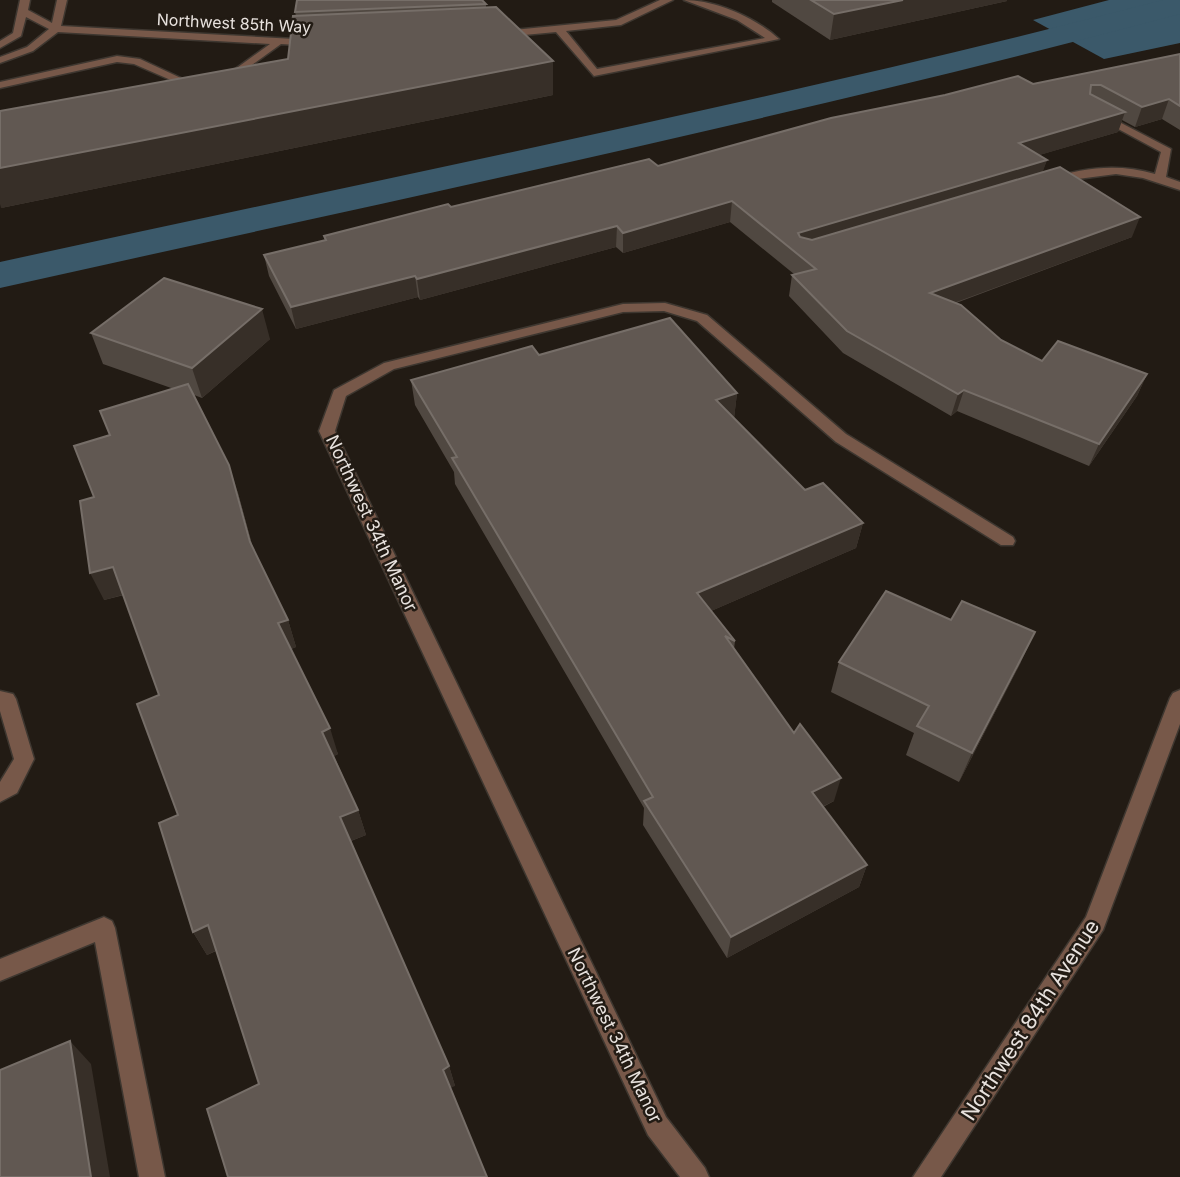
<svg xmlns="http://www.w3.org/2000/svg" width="1180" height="1177" viewBox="0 0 1180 1177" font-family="Inter,sans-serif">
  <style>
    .water { fill: #3b596a }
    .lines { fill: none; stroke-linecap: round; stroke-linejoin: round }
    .canal { fill: #3b596a; fill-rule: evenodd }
    .minor-casing { stroke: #3e3730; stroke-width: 3 }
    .minor { fill: #775849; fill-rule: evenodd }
    .wall { fill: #504841 }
    .shaded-wall { fill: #372f28 }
    .building { fill: #615852; stroke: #766e68; stroke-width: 2 }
    .labels { text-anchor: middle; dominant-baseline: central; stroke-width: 5; stroke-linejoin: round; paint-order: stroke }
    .far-street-label { font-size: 16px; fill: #e8e2de; stroke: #221b14 }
    .street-label { font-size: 18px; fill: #e8e2de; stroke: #221b14 }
    .near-street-label { font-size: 21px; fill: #e8e2de; stroke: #221b14 }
  </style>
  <rect width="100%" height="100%" fill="#221b14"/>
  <polygon class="water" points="1109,0 1180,0 1180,43 1104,59 1033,20"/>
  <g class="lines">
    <path class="canal" d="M1163,0H1180V14C790,118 394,200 0,288V262C388,177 779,100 1163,0Z"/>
    <defs>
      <g id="minor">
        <polygon points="20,0 30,0 28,10 52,23 57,0 67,0 61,26 313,40 318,43 313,46 281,44 231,80 227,79 227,75 270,44 58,32 33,51 0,63 0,57 27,47 49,29 26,17 21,36 0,48 0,41 13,33"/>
        <path d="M660,0H673L621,25L566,31L597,69L765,38L737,20L684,0C716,0 756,18 779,39L594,76L556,32L502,37L497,34L502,31L616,20Z"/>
        <polygon points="117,56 140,59 198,86 189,88 134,64 117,62 0,88 0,82"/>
        <path d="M1100,112L1171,149L1166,177L1180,182V190L1143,178L1116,174L1047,183V179C1084,168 1117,163 1155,174L1161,152L1096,117V113Z"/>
        <polygon points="665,303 707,315 846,434 1013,537 1015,541 1013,545 1001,545 836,442 697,321 664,311 623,312 394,369 346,396 335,431 666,1117 705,1168 709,1177 680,1177 648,1135 319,431 334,390 384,363 623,304"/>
        <polygon points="1180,690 1180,724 1103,930 941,1177 913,1177 1086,917 1170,698 1173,693"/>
        <polygon points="0,691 13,694 16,699 34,759 17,793 0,802 0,782 14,759 0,711"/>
        <polygon points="104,917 112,921 115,928 165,1177 139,1177 95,942 0,981 0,959"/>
      </g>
    </defs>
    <use href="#minor" class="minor-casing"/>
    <use href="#minor" class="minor"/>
  </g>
  <g class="wall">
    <polygon points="772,0 1007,0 1007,1 830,40 772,2"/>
    <polygon points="486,4 486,7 553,95 1,208 288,59 296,16 295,12"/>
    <polygon points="1180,54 1180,130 1162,119 1135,127 1122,120 1118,132 1039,155 1047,160 1042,172 1132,237 956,303 1001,340 1042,361 1147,374 1137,396 1089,466 957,411 951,416 843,353 789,296 792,275 794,274 730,222 623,253 616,247 420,300 418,297 296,329 269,276 264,255 325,241 324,236 451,207 658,166 1033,84"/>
    <polygon points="91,333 270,339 202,398 194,395 238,493 253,548 288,620 296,647 291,649 338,754 334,756 358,810 366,835 351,841 449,1066 455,1086 259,1084 216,951 207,955 193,932 178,815 159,695 124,595 104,600 94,497 110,435 174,389 103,364"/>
    <polygon points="539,355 737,393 734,418 805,490 863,523 856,548 711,611 735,641 734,649 834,801 823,807 867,865 859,887 727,958 643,825 644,808 455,484 454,472 415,405 411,380"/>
    <polygon points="839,662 1021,662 959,782 906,755 914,733 831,692"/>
  </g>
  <g class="shaded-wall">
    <polygon points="903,0 1007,0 1007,1 830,40 834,14"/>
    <polygon points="553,61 553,95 1,208 0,204 0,168"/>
    <polygon points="1169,99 1162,119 1135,127 1142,107"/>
    <polygon points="1125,112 1118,132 1013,163 1019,143"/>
    <polygon points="1047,160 1040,180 797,253 798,233"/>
    <polygon points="732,201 730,222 623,253 623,233"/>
    <polygon points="1140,217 1132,237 924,314 930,293"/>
    <polygon points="617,226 616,247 420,300 417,279"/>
    <polygon points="415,276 418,297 296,329 291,307"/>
    <polygon points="262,309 270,339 202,398 192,368"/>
    <polygon points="1147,374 1137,396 1089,466 1099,444"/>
    <polygon points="964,390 957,411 951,416 958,394"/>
    <polygon points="737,393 734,419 716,400"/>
    <polygon points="229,465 238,493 259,570 250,542"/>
    <polygon points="863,523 856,548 695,618 697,593"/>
    <polygon points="113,567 126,594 104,600 90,573"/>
    <polygon points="288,620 296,647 287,651 278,623"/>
    <polygon points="1035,632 1021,662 959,782 972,753"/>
    <polygon points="330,728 338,754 330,758 322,732"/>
    <polygon points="841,778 834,801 805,815 812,792"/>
    <polygon points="358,810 366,835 348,842 340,817"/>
    <polygon points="867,865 859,887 727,958 731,937"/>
    <polygon points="208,925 221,948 207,955 193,932"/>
    <polygon points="70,1041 91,1064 110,1177 91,1177"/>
    <polygon points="449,1066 455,1086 448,1089 443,1070"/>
  </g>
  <g class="building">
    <polygon points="297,0 482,0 486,4 295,12"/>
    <polygon points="811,0 903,0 834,14"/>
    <polygon points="496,7 553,61 0,168 0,111 288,59 293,16"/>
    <polygon points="1180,54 1180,106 1169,99 1142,107 1101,85 1091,85 1090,94 1125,112 1019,143 1047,160 798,233 800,237 812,240 1060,167 1140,217 930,293 961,305 1001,340 1042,361 1058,341 1147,374 1099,444 964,390 958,394 847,331 792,275 816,269 732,201 623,233 617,226 417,279 415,276 291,307 264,255 326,240 324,236 448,204 451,207 649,159 658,166 831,118 945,95 1018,76 1033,84"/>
    <polygon points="164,278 262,309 192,368 91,333"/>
    <polygon points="670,318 737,393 716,400 805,490 823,483 863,523 697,593 735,641 725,636 794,733 800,724 841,778 812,792 867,865 731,937 644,801 653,797 452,458 457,457 411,380 532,346 539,355"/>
    <polygon points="188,384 229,465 250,542 288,620 278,623 330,728 322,732 358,810 340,817 449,1066 443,1070 487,1177 228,1177 207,1109 259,1084 208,925 193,932 159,823 178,815 137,704 159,695 113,567 90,573 80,501 94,497 74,446 110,435 100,411"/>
    <polygon points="886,591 951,620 962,601 1035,632 972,753 917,726 929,706 839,662"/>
    <polygon points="70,1041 91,1177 0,1177 0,1070"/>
  </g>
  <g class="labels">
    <g class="far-street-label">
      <text transform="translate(234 23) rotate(3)">Northwest 85th Way</text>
    </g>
    <g class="street-label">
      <text transform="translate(372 523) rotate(65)">Northwest 34th Manor</text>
      <text transform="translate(615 1035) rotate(64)">Northwest 34th Manor</text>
    </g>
    <g class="near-street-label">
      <text transform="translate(1030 1020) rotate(-57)">Northwest 84th Avenue</text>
    </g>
  </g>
</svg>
